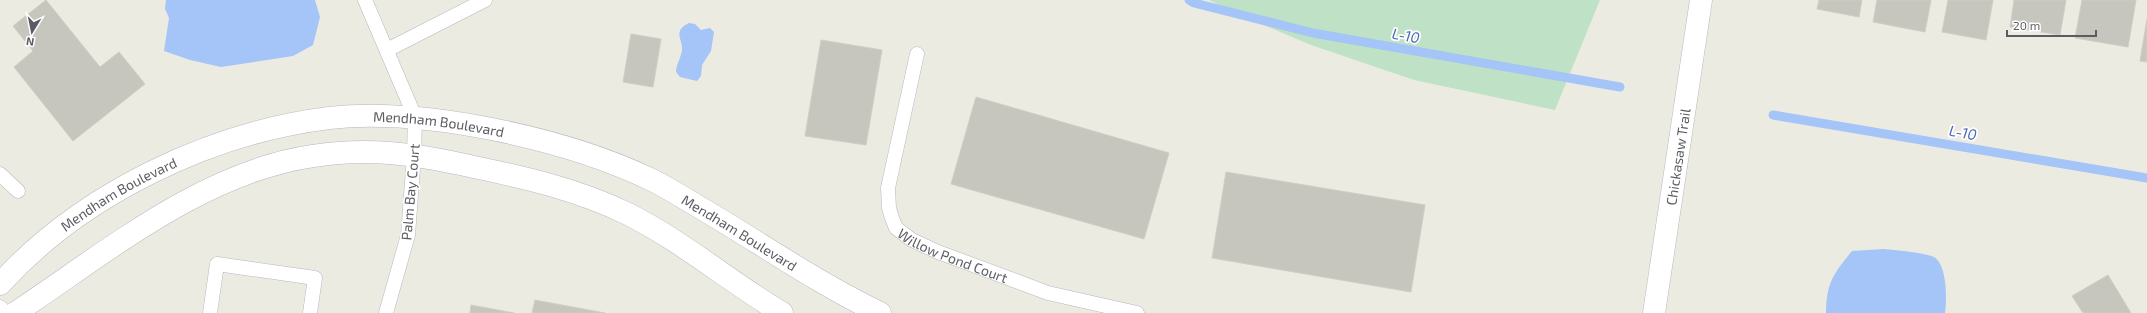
<svg xmlns="http://www.w3.org/2000/svg" width="2147" height="313" viewBox="0 0 2147 313" font-family="'Exo 2',sans-serif">
  <style>
    .green { fill: #bfe2c6 }
    .water { fill: #a5c4f8 }
    .lines { fill: none; stroke-linecap: round; stroke-linejoin: round }
    .stream { stroke: #a5c4f8; stroke-width: 9 }
    .building { fill: #c7c6be; stroke: #d0cec0 }
    .lane-casing { stroke: #b7b8bd; stroke-width: 15 }
    .street-casing { stroke: #b7b8bd; stroke-width: 23 }
    .secondary-casing { stroke: #b7b9bf; stroke-width: 23 }
    .lane { stroke: #fff; stroke-width: 14 }
    .street { stroke: #fff; stroke-width: 22 }
    .secondary { stroke: #fff; stroke-width: 22 }
    .labels { text-anchor: middle; dominant-baseline: central; stroke-width: 3.5; stroke-linejoin: round; paint-order: stroke }
    .street-label { font-size: 14px; fill: #5a5c61; stroke: #fff }
    .water-label { font-size: 15px; font-style: italic; fill: #4a6ab9; stroke: #fff }
  </style>
  <rect width="100%" height="100%" fill="#ecebe1"/>
  <polygon class="green" points="1209,0 1600,0 1555,110 1414,80 1311,45 1242,16"/>
  <g class="water">
    <polygon points="166,0 315,0 320,17 313,45 293,56 221,67 190,60 164,51 169,18 165,9"/>
    <path d="M689,23L695,24L701,30L710,28L714,32L711,51L702,65L701,76L697,81L680,77L676,72C676,65 681,58 682,50C683,39 672,31 689,23Z"/>
    <path d="M1884,249C1895,250 1926,253 1934,257C1947,265 1947,299 1945,313H1826C1826,283 1834,273 1852,251Z"/>
  </g>
  <g class="lines">
    <g class="stream">
      <polyline points="1189,0 1194,3 1313,33 1620,87"/>
      <polyline points="1773,115 2147,178"/>
    </g>
  </g>
  <g class="building">
    <polygon points="46,0 100,67 119,52 145,84 73,141 14,67 33,51 13,26"/>
    <polygon points="1819,0 1862,0 1859,17 1817,9"/>
    <polygon points="1877,0 1931,0 1925,32 1873,22"/>
    <polygon points="1948,0 1993,0 1986,40 1942,32"/>
    <polygon points="2014,0 2066,0 2060,35 2010,27"/>
    <polygon points="2082,0 2136,0 2128,47 2075,38"/>
    <polygon points="2147,19 2147,62 2140,61"/>
    <polygon points="631,34 661,39 653,87 623,82"/>
    <polygon points="821,40 882,50 866,145 805,136"/>
    <polygon points="976,97 1169,153 1144,239 951,184"/>
    <polygon points="1226,172 1425,205 1411,292 1212,258"/>
    <polygon points="2108,275 2131,313 2083,313 2072,296"/>
    <polygon points="535,300 605,313 532,313"/>
    <polygon points="471,305 514,313 470,313"/>
  </g>
  <g class="lines">
    <defs>
      <g id="lane">
        <polyline points="365,0 415,117 414,155 408,235 386,313"/>
        <polyline points="387,50 485,0"/>
        <path id="s1" d="M917,54L888,188L889,208L892,218L896,228L912,240L938,252L1048,293L1137,313"/>
        <polyline points="0,174 18,191"/>
        <polyline points="0,307 6,313"/>
        <polyline points="210,313 217,264 315,278 310,313"/>
      </g>
      <g id="street">
        <path id="s2" d="M0,284C82,194 209,133 329,118C424,107 567,139 652,180C668,188 684,198 699,207C759,242 817,283 880,313"/>
        <path d="M15,313C106,253 202,172 313,156C345,151 383,151 415,156C435,158 454,163 474,167C527,178 579,190 628,214C682,241 730,282 782,313"/>
      </g>
      <g id="secondary">
        <path id="s3" d="M1654,313L1701,0"/>
      </g>
    </defs>
    <use href="#lane" class="lane-casing"/>
    <use href="#street" class="street-casing"/>
    <use href="#secondary" class="secondary-casing"/>
    <use href="#lane" class="lane"/>
    <use href="#street" class="street"/>
    <use href="#secondary" class="secondary"/>
  </g>
  <g class="labels">
    <g class="street-label">
      <text stroke="none"><textPath href="#s2" startOffset="486">Mendham Boulevard</textPath></text>
      <text stroke="none"><textPath href="#s3" startOffset="158">Chickasaw Trail</textPath></text>
      <text transform="translate(410 192) rotate(-85)">Palm Bay Court</text>
      <text stroke="none"><textPath href="#s2" startOffset="150">Mendham Boulevard</textPath></text>
      <text stroke="none"><textPath href="#s2" startOffset="810">Mendham Boulevard</textPath></text>
      <text stroke="none"><textPath href="#s1" startOffset="242">Willow Pond Court</textPath></text>
    </g>
    <g class="water-label">
      <text transform="translate(1406 35) rotate(10)">L-10</text>
      <text transform="translate(1963 132) rotate(10)">L-10</text>
    </g>
  </g>
  <g transform="translate(32 32) rotate(190)" stroke="#ffffff" stroke-width="3" paint-order="stroke">
  <path d="M0-3L7 15L0 10L-7 15Z" fill="#5a5c61"/>
  <text y="-6" font-size="11" font-weight="bold" text-anchor="middle" fill="#5a5c61">N</text>
  </g>
  <path d="M2007 30v6h89v-6" fill="none" stroke="#5a5c61" stroke-width="2"/>
  <text x="2013" y="30" font-size="12" fill="#5a5c61" stroke="#ffffff" stroke-width="3" paint-order="stroke">20 m</text>
</svg>
